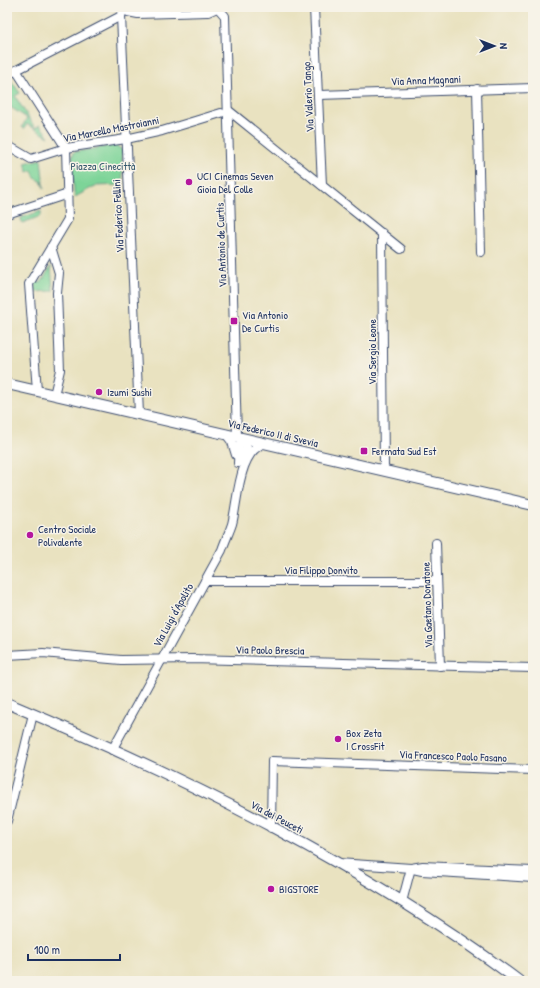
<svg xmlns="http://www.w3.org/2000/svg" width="540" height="988" viewBox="0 0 540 988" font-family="'Patrick Hand',sans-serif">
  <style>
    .green { fill: #7dd498; stroke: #4c827b }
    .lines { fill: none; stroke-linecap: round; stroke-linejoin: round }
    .minor-casing { stroke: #3a4a6d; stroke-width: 10 }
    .major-casing { stroke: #3a4a6d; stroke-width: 12 }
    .minor { stroke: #fff; stroke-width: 8 }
    .major { stroke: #fff; stroke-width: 10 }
    .poi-dot { fill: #b5179e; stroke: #f7f3e8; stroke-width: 1.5 }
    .labels { text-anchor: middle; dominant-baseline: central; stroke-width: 3; stroke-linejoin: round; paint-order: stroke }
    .street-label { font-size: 11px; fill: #1b2f5e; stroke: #f7f3e8 }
    .park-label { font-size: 11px; fill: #34586c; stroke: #f7f3e8 }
    .poi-label { font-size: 11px; fill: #1b2f5e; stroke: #f7f3e8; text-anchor: start }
  </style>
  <rect width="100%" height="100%" fill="#f7f3e8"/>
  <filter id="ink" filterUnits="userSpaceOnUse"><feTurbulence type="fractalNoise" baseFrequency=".025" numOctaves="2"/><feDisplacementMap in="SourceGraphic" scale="8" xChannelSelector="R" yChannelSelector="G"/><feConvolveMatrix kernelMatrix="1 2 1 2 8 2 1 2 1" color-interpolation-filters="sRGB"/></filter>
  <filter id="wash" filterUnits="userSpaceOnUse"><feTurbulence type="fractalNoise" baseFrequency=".012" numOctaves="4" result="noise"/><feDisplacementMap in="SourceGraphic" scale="16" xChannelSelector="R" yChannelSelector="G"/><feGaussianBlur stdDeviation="0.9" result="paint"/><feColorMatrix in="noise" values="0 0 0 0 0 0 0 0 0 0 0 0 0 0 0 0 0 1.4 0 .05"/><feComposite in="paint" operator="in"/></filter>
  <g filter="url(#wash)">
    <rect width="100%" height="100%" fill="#e9e2c0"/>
    <g class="green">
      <polygon points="10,79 20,93 15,96 35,128 40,125 49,137 27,124 24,129 22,127 27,118 7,105 7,80"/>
      <polygon points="116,145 122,150 123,185 95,186 75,197 74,193 72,157 74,152"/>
      <polygon points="41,159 44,188 41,181 35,178 32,170 28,172 25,163"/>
      <polygon points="41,211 41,216 22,223 21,218"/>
      <polygon points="51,266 53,291 35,292 36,281 41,283"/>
    </g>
  </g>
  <g filter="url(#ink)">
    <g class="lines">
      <defs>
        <g id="minor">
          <polyline points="123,7 128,12 138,14 208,12 219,7"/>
          <polyline points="314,7 322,185"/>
          <polyline points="218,8 225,16 237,437"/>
          <polyline points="121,16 139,414"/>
          <polyline points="16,70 66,148 68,219 29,284 37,391"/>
          <polyline points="7,75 121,16 124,9"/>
          <polyline points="477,89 481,252"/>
          <polyline points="319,95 533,88"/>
          <polyline points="228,110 401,249"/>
          <polyline points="7,145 31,159 66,148 126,139 162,131 221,113"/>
          <polyline points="7,214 68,194"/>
          <polyline points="382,233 384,470"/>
          <polyline points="51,247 59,273 57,293 60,370 54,395"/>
          <polyline points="226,434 232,442 236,455"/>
          <polyline points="238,463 239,446 246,439 247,448 244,462"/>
          <polyline points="436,543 440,666"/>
          <polyline points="205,581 437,581"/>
          <polyline points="7,655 43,653 121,660 192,659 533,668"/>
          <path d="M112,750L222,550C225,541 229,533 232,524C238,502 238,449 266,443"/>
          <polyline points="7,821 33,714"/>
          <polyline points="271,828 272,761 533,770"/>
          <polyline points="338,863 411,868 423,866 533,871"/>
          <polyline points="413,869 422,871 533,878"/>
          <polyline points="402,902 411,868"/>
        </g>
        <g id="major">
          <polyline points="7,384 533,505"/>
          <path d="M7,703C184,777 365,866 519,981"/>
        </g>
      </defs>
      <use href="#minor" class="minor-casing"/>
      <use href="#major" class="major-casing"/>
      <use href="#minor" class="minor"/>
      <use href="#major" class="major"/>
    </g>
  </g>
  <g class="poi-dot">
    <circle cx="189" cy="182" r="4"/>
    <rect x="230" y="317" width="8" height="8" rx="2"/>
    <circle cx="99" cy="392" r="4"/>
    <rect x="360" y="447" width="8" height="8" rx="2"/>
    <circle cx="30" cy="535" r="4"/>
    <circle cx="338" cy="739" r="4"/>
    <circle cx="271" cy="889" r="4"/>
  </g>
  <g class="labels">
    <g class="street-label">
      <text transform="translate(426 80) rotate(-2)">Via Anna Magnani</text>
      <text transform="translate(308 97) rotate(-93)">Via Valerio Tango</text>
      <text transform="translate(111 129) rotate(-11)">Via Marcello Mastroianni</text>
      <text transform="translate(118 216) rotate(-93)">Via Federico Fellini</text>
      <text transform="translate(221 245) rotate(-92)">Via Antonio de Curtis</text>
      <text transform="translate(372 352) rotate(-90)">Via Sergio Leone</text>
      <text transform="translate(273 433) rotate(13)">Via Federico II di Svevia</text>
      <text x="321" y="570">Via Filippo Donvito</text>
      <text transform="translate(427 605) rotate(-92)">Via Gaetano Donatone</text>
      <text transform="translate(173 615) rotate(-61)">Via Luigi d'Apolito</text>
      <text transform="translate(270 650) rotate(1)">Via Paolo Brescia</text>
      <text transform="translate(453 756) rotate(2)">Via Francesco Paolo Fasano</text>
      <text transform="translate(277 817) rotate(28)">Via dei Peuceti</text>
    </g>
    <g class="park-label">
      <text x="103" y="166">Piazza Cinecittà</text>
    </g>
    <g class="poi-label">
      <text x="197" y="176">UCI Cinemas Seven<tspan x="197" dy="13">Gioia Del Colle</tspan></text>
      <text x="242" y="315">Via Antonio<tspan x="242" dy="13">De Curtis</tspan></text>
      <text x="107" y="392">Izumi Sushi</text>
      <text x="372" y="451">Fermata Sud Est</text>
      <text x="38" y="529">Centro Sociale<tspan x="38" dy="13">Polivalente</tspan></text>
      <text x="346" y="733">Box Zeta<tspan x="346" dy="13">I CrossFit</tspan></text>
      <text x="279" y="889">BIGSTORE</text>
    </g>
  </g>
  <rect width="540" height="988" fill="none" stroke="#f7f3e8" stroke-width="24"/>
  <g transform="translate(494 46) rotate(90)" stroke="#f7f3e8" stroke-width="3" paint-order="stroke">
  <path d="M0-3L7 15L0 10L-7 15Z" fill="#1b2f5e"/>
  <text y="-6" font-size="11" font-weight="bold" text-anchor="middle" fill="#1b2f5e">N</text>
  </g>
  <path d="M28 954v6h92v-6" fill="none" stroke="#1b2f5e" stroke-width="2"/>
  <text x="34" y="954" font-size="12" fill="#1b2f5e" stroke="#f7f3e8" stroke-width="3" paint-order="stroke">100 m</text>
</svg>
